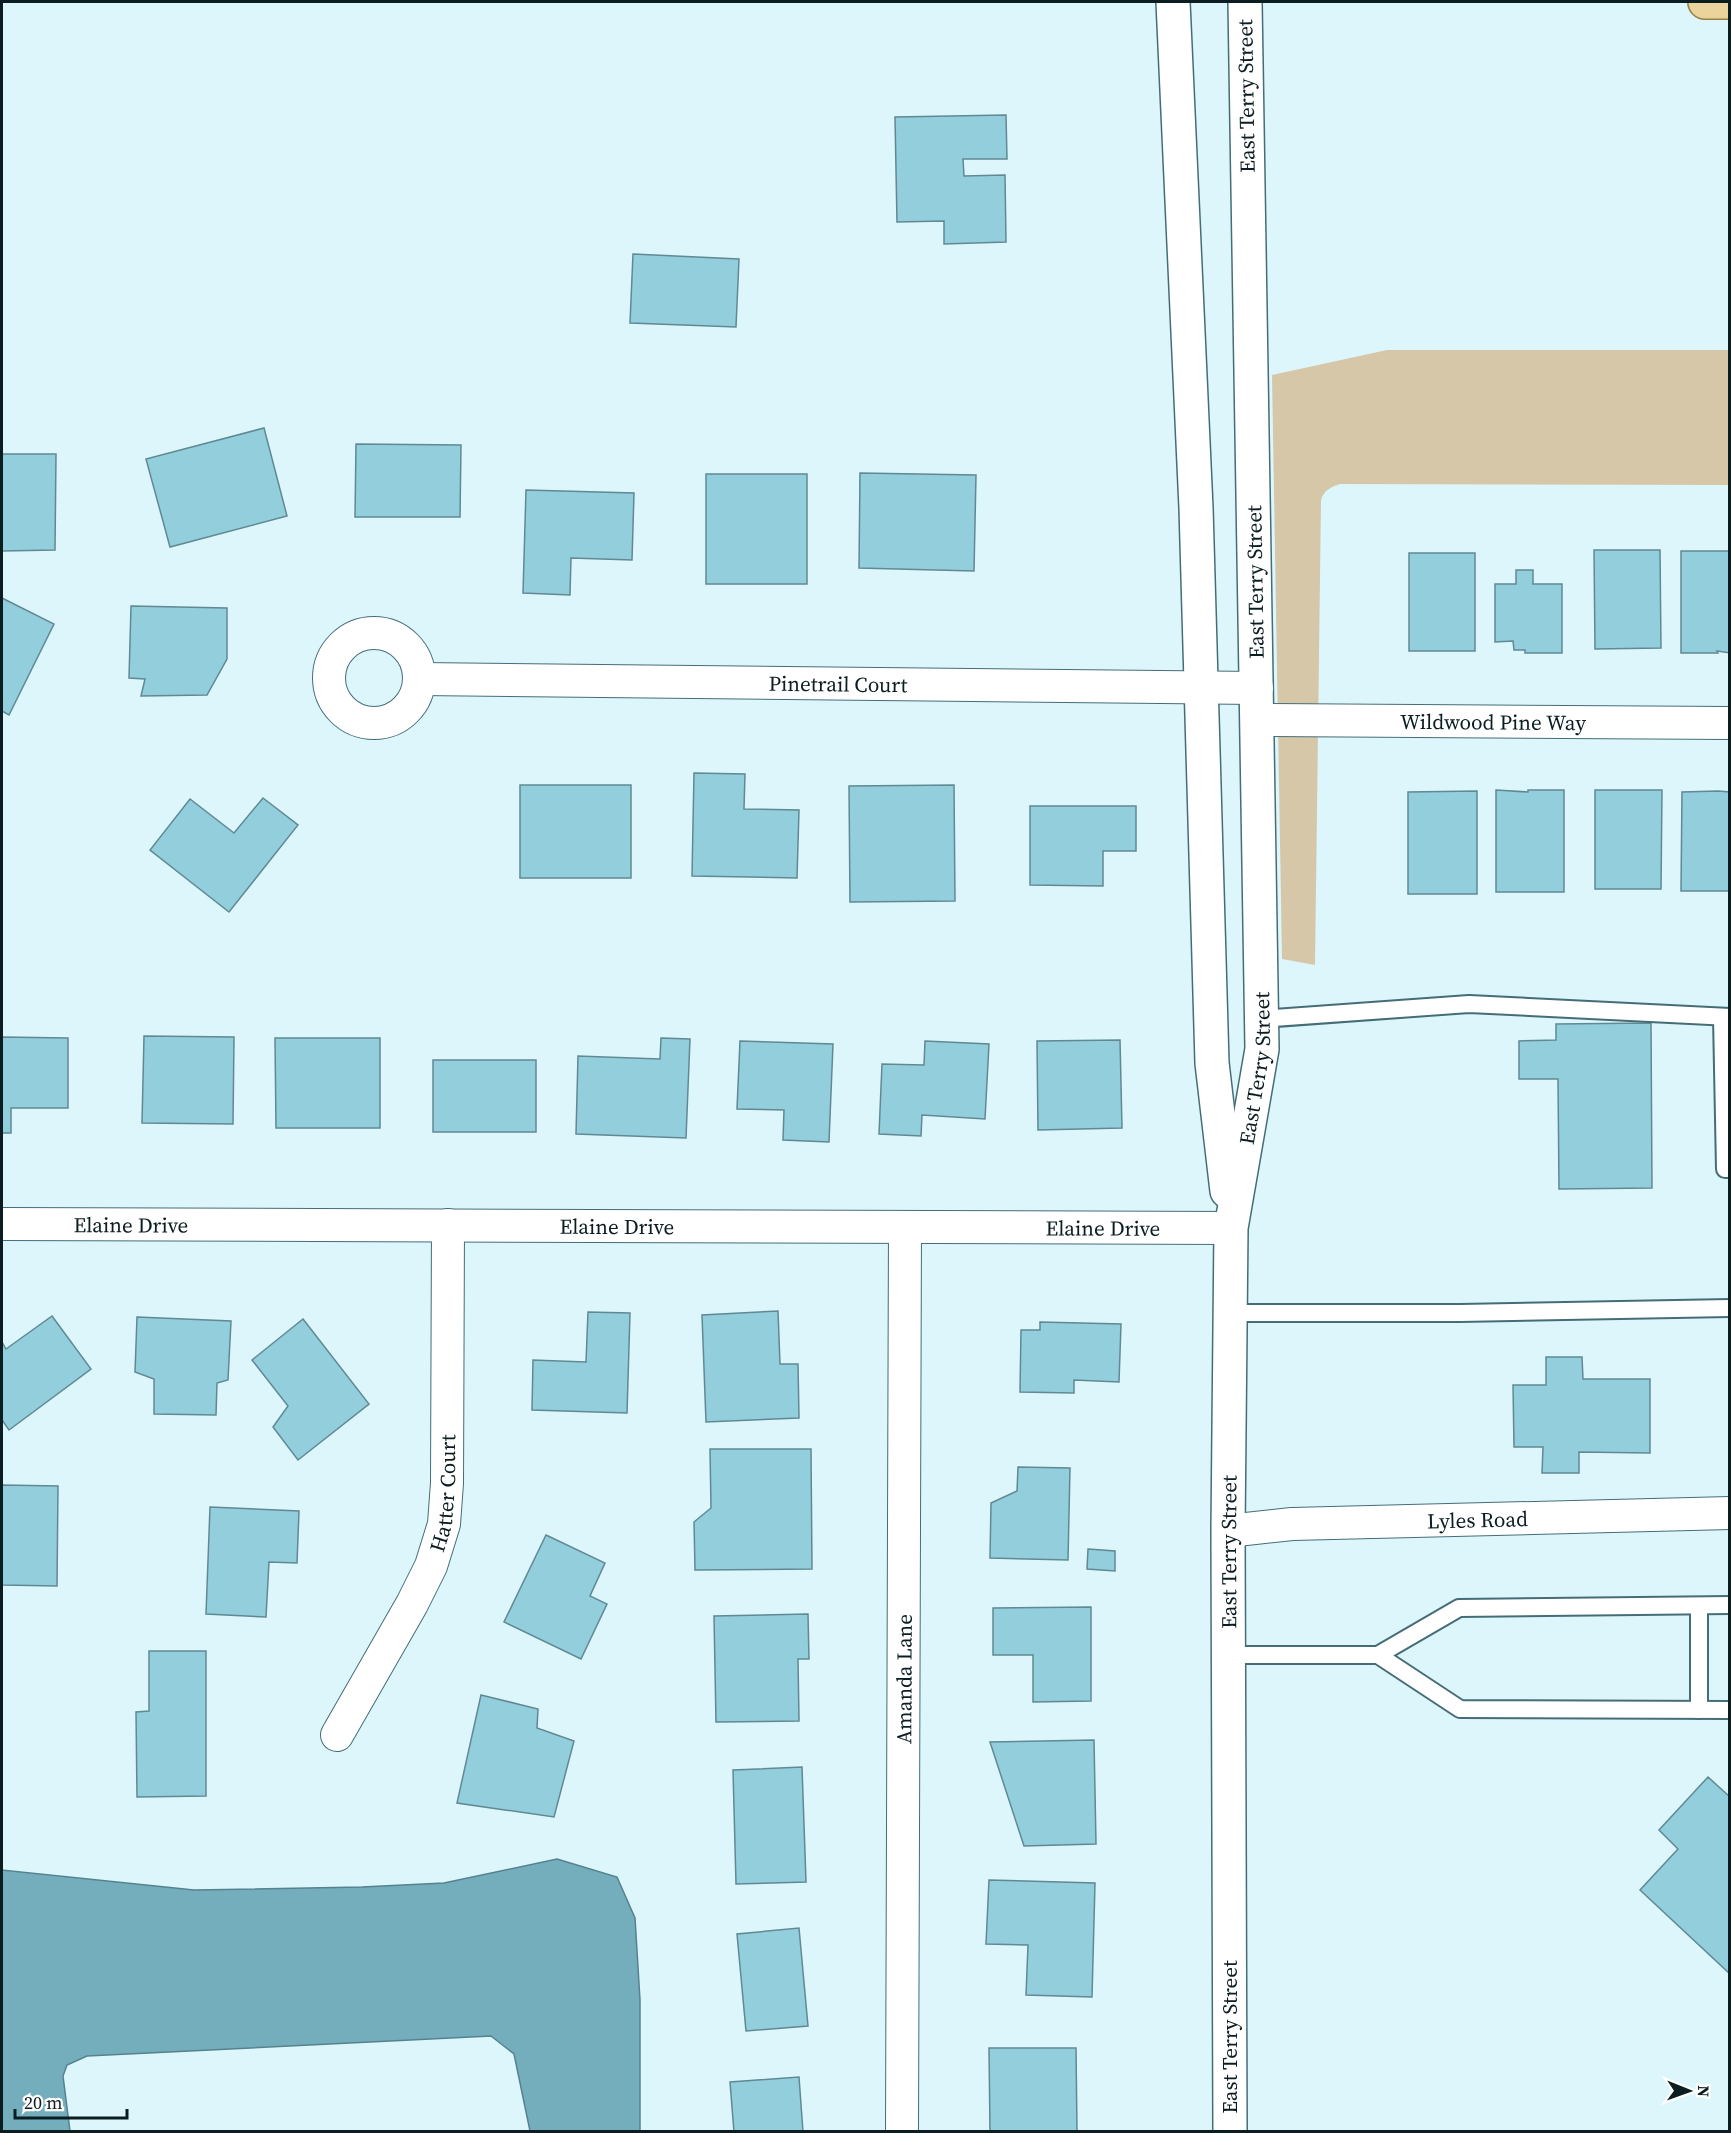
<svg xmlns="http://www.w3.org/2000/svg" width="1731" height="2133" viewBox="0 0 1731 2133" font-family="'Source Serif 4',serif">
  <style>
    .green { fill: #d6c7a8 }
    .water { fill: #74aebc; stroke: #55828e; stroke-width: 1.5 }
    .building { fill: #93cedc; stroke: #608993; stroke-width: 1.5 }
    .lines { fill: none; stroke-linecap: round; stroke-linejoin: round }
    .service-casing { stroke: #456d77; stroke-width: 20 }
    .minor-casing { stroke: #456d77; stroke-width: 34 }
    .tertiary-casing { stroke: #456d77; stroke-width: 36 }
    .primary-casing { stroke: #968045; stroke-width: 36 }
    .service { stroke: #fff; stroke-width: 16 }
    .minor { stroke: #fff; stroke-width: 32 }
    .tertiary { stroke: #fff; stroke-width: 33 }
    .primary { stroke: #ecd39b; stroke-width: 33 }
    .labels { text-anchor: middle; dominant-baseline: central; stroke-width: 4.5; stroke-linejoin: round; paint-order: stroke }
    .street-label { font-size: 21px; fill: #0c1d21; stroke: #fefefe }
  </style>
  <rect width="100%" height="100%" fill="#dcf6fc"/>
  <path class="green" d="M1387,350H1729V485L1340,484C1331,487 1324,490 1321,500L1315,965L1282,959L1272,375Z"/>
  <polygon class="water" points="557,1859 617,1877 635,1918 640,2000 640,2131 530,2131 514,2054 491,2036 87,2056 67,2065 63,2076 70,2131 2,2131 2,1870 194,1890 362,1887 444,1883"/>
  <g class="building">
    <polygon points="1006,115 1007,159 963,159 964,176 1005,175 1006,242 944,244 944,221 897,222 895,117"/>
    <polygon points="633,254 739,259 736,327 630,323"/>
    <polygon points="264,428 287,516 170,547 146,459"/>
    <polygon points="356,444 461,445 460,517 355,517"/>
    <polygon points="2,454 56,454 55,550 2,551"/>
    <polygon points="860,473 976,475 974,571 859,568"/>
    <rect x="706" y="474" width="101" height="110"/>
    <polygon points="526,490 634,493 632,560 571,558 570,595 523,593"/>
    <polygon points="1594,550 1660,550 1661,648 1595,649"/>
    <polygon points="1681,551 1730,551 1730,653 1717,651 1718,653 1681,653"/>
    <rect x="1409" y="553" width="66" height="98"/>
    <polygon points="1516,570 1533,570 1533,584 1562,584 1562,653 1525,653 1525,650 1514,650 1513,641 1495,642 1495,584 1516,584"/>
    <polygon points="2,598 54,624 9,715 2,711"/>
    <polygon points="131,606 227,608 227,659 207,695 141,696 145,679 129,678"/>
    <polygon points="694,773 745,774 744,809 799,810 797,878 692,876"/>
    <rect x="520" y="785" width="111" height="93"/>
    <polygon points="954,785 955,901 850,902 849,786"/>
    <polygon points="1496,790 1528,792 1528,790 1564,790 1564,892 1496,892"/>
    <polygon points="1595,790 1662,790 1661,889 1595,889"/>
    <polygon points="1477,791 1477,894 1408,894 1408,792"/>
    <polygon points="1718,791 1730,792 1730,891 1681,891 1682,792"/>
    <polygon points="263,798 298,825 229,912 150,850 190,799 234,833"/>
    <polygon points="1030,806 1136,806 1136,851 1103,851 1103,886 1030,885"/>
    <polygon points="1651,1023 1652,1188 1559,1189 1558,1079 1519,1079 1519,1041 1556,1040 1556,1024"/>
    <polygon points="144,1036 234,1037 233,1124 142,1123"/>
    <polygon points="2,1037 68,1038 68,1108 11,1108 11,1133 2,1133"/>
    <polygon points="275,1038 380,1038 380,1128 276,1128"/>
    <polygon points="661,1038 690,1039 686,1138 576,1134 578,1056 660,1059"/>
    <polygon points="1120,1040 1122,1128 1038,1130 1037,1041"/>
    <polygon points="740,1041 833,1044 829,1142 783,1140 784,1110 737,1109"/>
    <polygon points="925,1041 989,1044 985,1119 922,1115 921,1136 879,1134 882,1064 924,1065"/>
    <rect x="433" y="1060" width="103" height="72"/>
    <polygon points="778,1311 780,1364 798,1364 799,1418 706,1422 702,1315"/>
    <polygon points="588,1312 630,1313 627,1413 532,1410 533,1360 586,1362"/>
    <polygon points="52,1316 91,1369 9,1430 2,1420 2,1342 6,1349"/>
    <polygon points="137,1317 231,1321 228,1380 217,1383 216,1415 154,1414 154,1379 135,1372"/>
    <polygon points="303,1319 369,1404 298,1460 273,1427 288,1406 252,1360"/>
    <polygon points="1040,1322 1121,1324 1119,1382 1074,1380 1074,1393 1020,1392 1021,1330 1040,1330"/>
    <polygon points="1546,1357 1582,1357 1583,1379 1650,1379 1650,1453 1579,1452 1579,1473 1542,1473 1543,1447 1514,1447 1513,1385 1546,1385"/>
    <polygon points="710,1449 811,1449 812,1569 695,1570 694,1522 711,1508"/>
    <polygon points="1018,1467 1070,1468 1068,1560 990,1558 991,1503 1017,1491"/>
    <polygon points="2,1485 58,1486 57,1586 2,1585"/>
    <polygon points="210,1507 299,1511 297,1563 269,1562 266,1617 206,1614"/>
    <polygon points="546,1535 605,1563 590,1596 607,1604 581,1659 504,1622"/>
    <polygon points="1088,1549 1115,1551 1115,1571 1087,1569"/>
    <polygon points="1091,1607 1091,1701 1033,1702 1033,1655 993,1655 993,1608"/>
    <polygon points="808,1614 809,1659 798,1659 799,1721 716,1722 714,1616"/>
    <polygon points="149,1651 206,1651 206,1796 137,1797 136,1712 149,1711"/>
    <polygon points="481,1695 538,1709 537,1728 574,1741 554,1817 457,1803"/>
    <polygon points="1094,1740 1096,1844 1024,1846 990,1742"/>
    <polygon points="802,1767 806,1882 736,1884 733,1770"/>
    <polygon points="1708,1777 1730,1797 1730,1974 1640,1890 1678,1849 1659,1830"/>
    <polygon points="989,1880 1095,1883 1092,1997 1026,1995 1028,1945 986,1944"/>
    <polygon points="799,1928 808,2026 746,2031 737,1934"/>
    <polygon points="989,2048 1076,2048 1077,2132 990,2132"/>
    <polygon points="799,2077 803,2132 734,2132 730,2082"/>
  </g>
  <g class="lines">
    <defs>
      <g id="service">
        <polyline points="1722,1017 1725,1169 1730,1169"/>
        <polyline points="1261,1019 1469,1004 1730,1017"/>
        <polyline points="1230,1313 1460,1313 1730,1308"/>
        <polyline points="1229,1655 1378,1655 1459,1608 1730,1605"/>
        <polyline points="1378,1655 1460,1709 1730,1710"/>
        <polyline points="1699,1710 1699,1606"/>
      </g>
      <g id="minor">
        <circle cx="374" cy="678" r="45"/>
        <path id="s1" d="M420,679L1257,688"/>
        <path id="s2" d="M1257,720L1730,723"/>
        <path id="s3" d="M2,1224L1231,1228"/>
        <path id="s4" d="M1228,1531L1292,1524L1730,1513"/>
        <path id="s5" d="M337,1735L412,1604L431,1566L444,1524L447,1483L448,1225"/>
        <path id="s6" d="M902,2132L905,1227"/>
      </g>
      <g id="tertiary">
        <polyline points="1173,2 1196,508 1212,1063 1227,1191"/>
        <path id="s7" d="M1230,2132L1228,1531L1231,1228L1262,1049L1245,2"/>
      </g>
      <polyline id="primary" points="1705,2 1730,2"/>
    </defs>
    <use href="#service" class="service-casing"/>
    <use href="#minor" class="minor-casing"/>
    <use href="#tertiary" class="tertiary-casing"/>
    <use href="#primary" class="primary-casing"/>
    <use href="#service" class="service"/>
    <use href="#minor" class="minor"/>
    <use href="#tertiary" class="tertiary"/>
    <use href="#primary" class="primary"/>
  </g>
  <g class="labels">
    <g class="street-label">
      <text transform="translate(1246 96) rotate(-91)">East Terry Street</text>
      <text transform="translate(1255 582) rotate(-91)">East Terry Street</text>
      <text stroke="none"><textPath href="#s1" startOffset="418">Pinetrail Court</textPath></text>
      <text stroke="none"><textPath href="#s2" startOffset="236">Wildwood Pine Way</textPath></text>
      <text stroke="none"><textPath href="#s7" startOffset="1066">East Terry Street</textPath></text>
      <text stroke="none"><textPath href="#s3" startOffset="129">Elaine Drive</textPath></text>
      <text stroke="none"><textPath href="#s3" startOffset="615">Elaine Drive</textPath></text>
      <text stroke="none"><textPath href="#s3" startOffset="1101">Elaine Drive</textPath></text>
      <text stroke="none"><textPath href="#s5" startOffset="268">Hatter Court</textPath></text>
      <text stroke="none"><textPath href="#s4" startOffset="250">Lyles Road</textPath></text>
      <text stroke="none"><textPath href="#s7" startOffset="580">East Terry Street</textPath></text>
      <text stroke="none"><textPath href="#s6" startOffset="453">Amanda Lane</textPath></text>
      <text transform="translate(1229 2037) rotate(-90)">East Terry Street</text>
    </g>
  </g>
  <rect width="1731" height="2133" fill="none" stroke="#0c1d21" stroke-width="6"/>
  <g transform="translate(1689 2091) rotate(91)" stroke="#fefefe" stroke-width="4.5" paint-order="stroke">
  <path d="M0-4.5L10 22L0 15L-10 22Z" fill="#0c1d21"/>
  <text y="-9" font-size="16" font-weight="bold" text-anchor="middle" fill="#0c1d21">N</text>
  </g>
  <path d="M15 2109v9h112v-9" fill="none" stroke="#0c1d21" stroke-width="3"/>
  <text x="24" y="2109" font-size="18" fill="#0c1d21" stroke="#fefefe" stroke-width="4.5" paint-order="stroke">20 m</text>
</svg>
